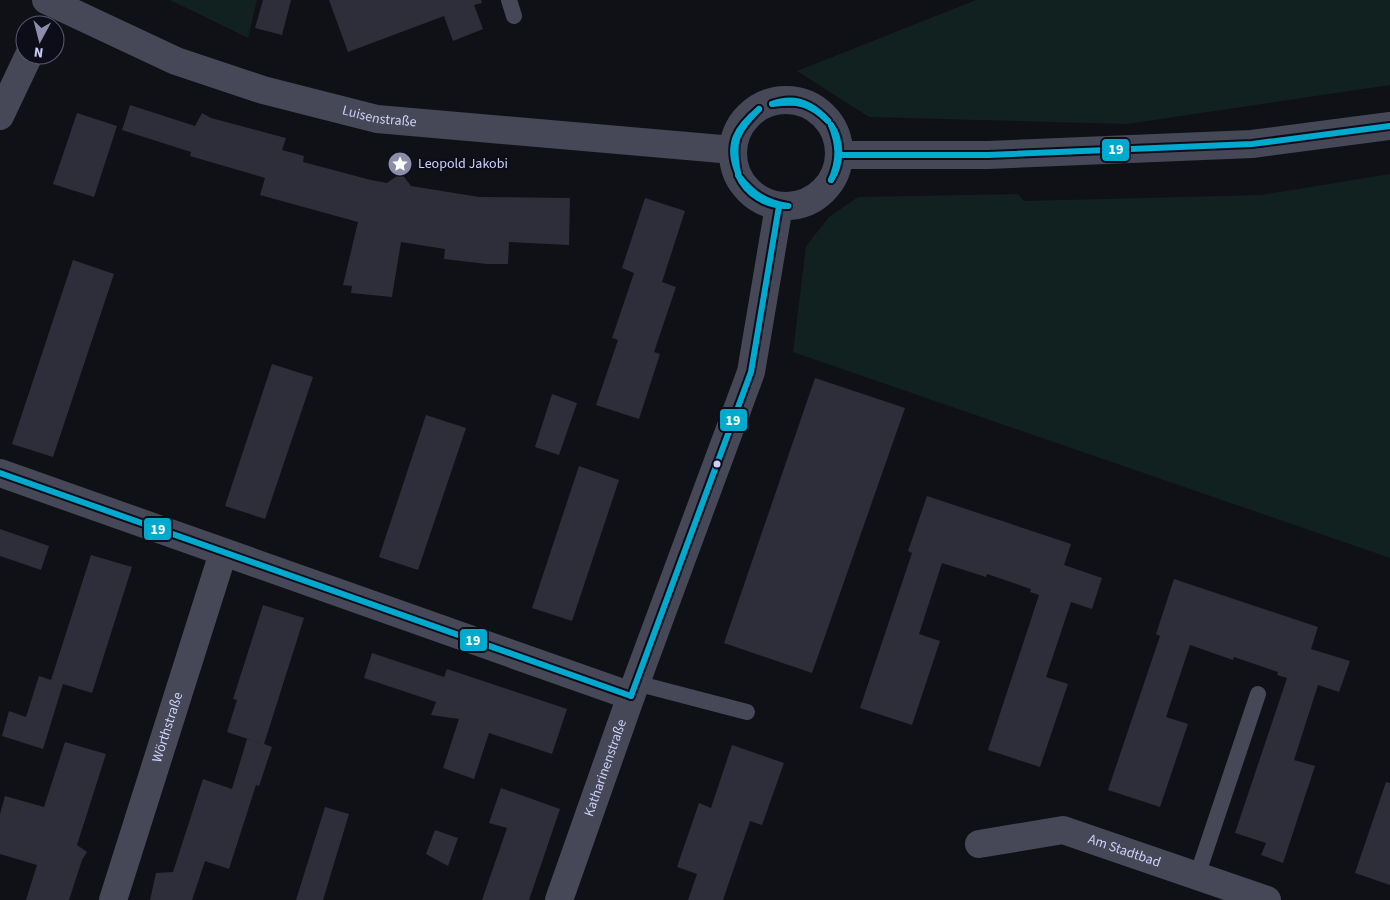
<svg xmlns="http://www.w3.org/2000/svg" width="1390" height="900" viewBox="0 0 1390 900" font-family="'Source Sans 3',sans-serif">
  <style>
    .green { fill: #11211f }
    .building { fill: #2e2e3a }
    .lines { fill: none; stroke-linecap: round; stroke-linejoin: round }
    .lane { stroke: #464857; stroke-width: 16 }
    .street { stroke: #464857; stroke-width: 28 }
    .bus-1-casing { stroke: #0d0d1a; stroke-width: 10 }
    .bus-1 { stroke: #00a9ce; stroke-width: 6 }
    .bus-dot { fill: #cdd0f8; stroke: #0d0d1a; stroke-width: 2 }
    .labels { text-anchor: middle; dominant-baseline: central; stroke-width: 4; stroke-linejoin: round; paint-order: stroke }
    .street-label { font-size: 14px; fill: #cdd0f8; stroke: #0d0d1a }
    .poi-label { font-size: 14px; fill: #cdd0f8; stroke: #0d0d1a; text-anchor: start }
    .line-badge { stroke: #0d0d1a; stroke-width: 2 }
    .badge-label { font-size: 14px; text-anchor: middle; font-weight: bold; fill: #fff }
  </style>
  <rect width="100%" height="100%" fill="#101017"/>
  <g class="green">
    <polygon points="170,0 257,0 248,38"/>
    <polygon points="976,0 1390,0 1390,85 1127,124 869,117 797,71"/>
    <polygon points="1390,174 1390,558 793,352 806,246 829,217 858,197 1018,194 1024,201 1261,195"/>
  </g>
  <g class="building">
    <polygon points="263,0 291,0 282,35 255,28"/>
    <polygon points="329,0 481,0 482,3 474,5 483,29 453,41 444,16 348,52"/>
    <polygon points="130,105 195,126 202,113 211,118 286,138 282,150 304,156 303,162 371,180 387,183 401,173 411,186 479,197 570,198 569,245 509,242 508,264 487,264 444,259 445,249 401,242 392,297 351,293 352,286 343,285 358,222 260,195 265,178 190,156 191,152 122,130"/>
    <polygon points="77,113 117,126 94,197 53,184"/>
    <polygon points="645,198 685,211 662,282 676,287 654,352 660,354 639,419 596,405 618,340 612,338 634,273 622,268"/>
    <polygon points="73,260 114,274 53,457 12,444"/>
    <polygon points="272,364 313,377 265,519 225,506"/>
    <polygon points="815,378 905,408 812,673 724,643"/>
    <polygon points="552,394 577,403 559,455 535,447"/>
    <polygon points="426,415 466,428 418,570 379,557"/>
    <polygon points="579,466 619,480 572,621 532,608"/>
    <polygon points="927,496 1071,544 1064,565 1102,578 1092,609 1071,602 1046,677 1068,684 1040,767 988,750 1039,595 1030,592 1031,589 987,574 986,577 942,563 919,634 940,641 912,725 860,708 912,553 908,551"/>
    <polygon points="0,529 49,546 41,570 0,556"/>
    <polygon points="91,555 132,567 92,693 63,684 43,749 2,736 9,711 26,717 39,676 51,680"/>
    <polygon points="1174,579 1318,627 1311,649 1350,661 1339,692 1318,685 1294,760 1315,766 1283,863 1261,855 1266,843 1235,833 1287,678 1277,675 1278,672 1234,657 1233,660 1190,645 1166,717 1188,724 1160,807 1108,790 1160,636 1156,634"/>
    <polygon points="263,605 304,618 264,744 272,747 259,786 256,785 229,869 205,861 192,900 150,900 156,873 173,872 203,779 232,789 247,739 263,744 227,732 237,700 233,699"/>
    <polygon points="372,653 444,677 447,669 567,709 552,754 489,733 474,779 443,768 459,719 431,715 436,702 364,678"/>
    <polygon points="65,742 106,754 77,845 87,852 82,860 69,900 26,900 37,865 0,854 0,814 5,796 44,807"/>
    <polygon points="732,745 784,763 762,825 750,821 723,900 688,900 697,874 677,867 699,803 711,808"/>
    <polygon points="1386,782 1390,783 1390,885 1355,873"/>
    <polygon points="501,788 560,809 529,900 482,900 507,828 489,823"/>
    <polygon points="325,807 349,814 323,900 296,900"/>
    <polygon points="435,830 458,838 448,866 426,854"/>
  </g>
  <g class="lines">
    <g class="lane">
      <polyline points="509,0 514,16"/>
      <polyline points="636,683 747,712"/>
      <polyline points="1197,876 1258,694"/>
    </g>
    <g class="street">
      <path id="s1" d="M46,0L176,61L263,90L377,119L733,150"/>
      <circle cx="786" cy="153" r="53"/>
      <polyline points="0,116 29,55"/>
      <polyline points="840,155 988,155 1252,144 1390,126"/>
      <polyline points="0,473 631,696"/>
      <path id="s2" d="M979,844L1063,830L1267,900"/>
      <path id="s3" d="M113,900L223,553"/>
      <path id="s4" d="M559,900L631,696L751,372L779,206"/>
    </g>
    <defs>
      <g id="bus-1">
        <path d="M772,104C795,95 813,104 828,121"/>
        <path d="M772,104C797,101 809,102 828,121"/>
        <path d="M831,125C842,140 842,164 831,180"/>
        <path d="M831,125C839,145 840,159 831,180"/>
        <polyline points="840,155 988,155 1252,144 1390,126"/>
        <path d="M738,173C726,144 737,127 759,109"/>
        <path d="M738,173C731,140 737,132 759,109"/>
        <path d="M738,175C752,193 764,202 788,206"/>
        <path d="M738,175C746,194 767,207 788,206"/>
        <polyline points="0,473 631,696"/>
        <polyline points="631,696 751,372 779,206"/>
      </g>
    </defs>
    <use href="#bus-1" class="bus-1-casing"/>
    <use href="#bus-1" class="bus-1"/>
  </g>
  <defs>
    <symbol id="sight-disc" viewBox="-11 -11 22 22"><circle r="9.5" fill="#8b8da9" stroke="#0d0d1a"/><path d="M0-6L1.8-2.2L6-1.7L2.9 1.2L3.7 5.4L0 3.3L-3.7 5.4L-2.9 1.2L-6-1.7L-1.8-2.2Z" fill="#fff"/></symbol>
  </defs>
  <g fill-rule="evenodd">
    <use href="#sight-disc" x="386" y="150" width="28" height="28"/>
  </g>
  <circle class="bus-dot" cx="717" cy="464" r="4.5"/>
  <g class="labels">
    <g class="street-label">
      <text stroke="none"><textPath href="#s1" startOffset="355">Luisenstraße</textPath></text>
      <text stroke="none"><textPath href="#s3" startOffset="181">Wörthstraße</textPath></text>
      <text stroke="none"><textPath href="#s4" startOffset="140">Katharinenstraße</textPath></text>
      <text stroke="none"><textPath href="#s2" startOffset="150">Am Stadtbad</textPath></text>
    </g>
    <g class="poi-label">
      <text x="418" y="164">Leopold Jakobi</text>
    </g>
  </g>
  <g class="line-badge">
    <rect x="1101" y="138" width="29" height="24" rx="5" fill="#00a9ce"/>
    <rect x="719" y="408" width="29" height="24" rx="5" fill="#00a9ce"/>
    <rect x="143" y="517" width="29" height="24" rx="5" fill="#00a9ce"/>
    <rect x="459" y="628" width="29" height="24" rx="5" fill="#00a9ce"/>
  </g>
  <g class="badge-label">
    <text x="1116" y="154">19</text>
    <text x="733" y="425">19</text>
    <text x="158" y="534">19</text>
    <text x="473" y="645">19</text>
  </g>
  <g transform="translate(40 40) rotate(187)"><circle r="24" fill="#0d0d1a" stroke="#5a5b73"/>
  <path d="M0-4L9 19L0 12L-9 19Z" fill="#8b8da9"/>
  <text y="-8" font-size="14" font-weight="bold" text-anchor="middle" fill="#cdd0f8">N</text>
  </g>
</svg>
